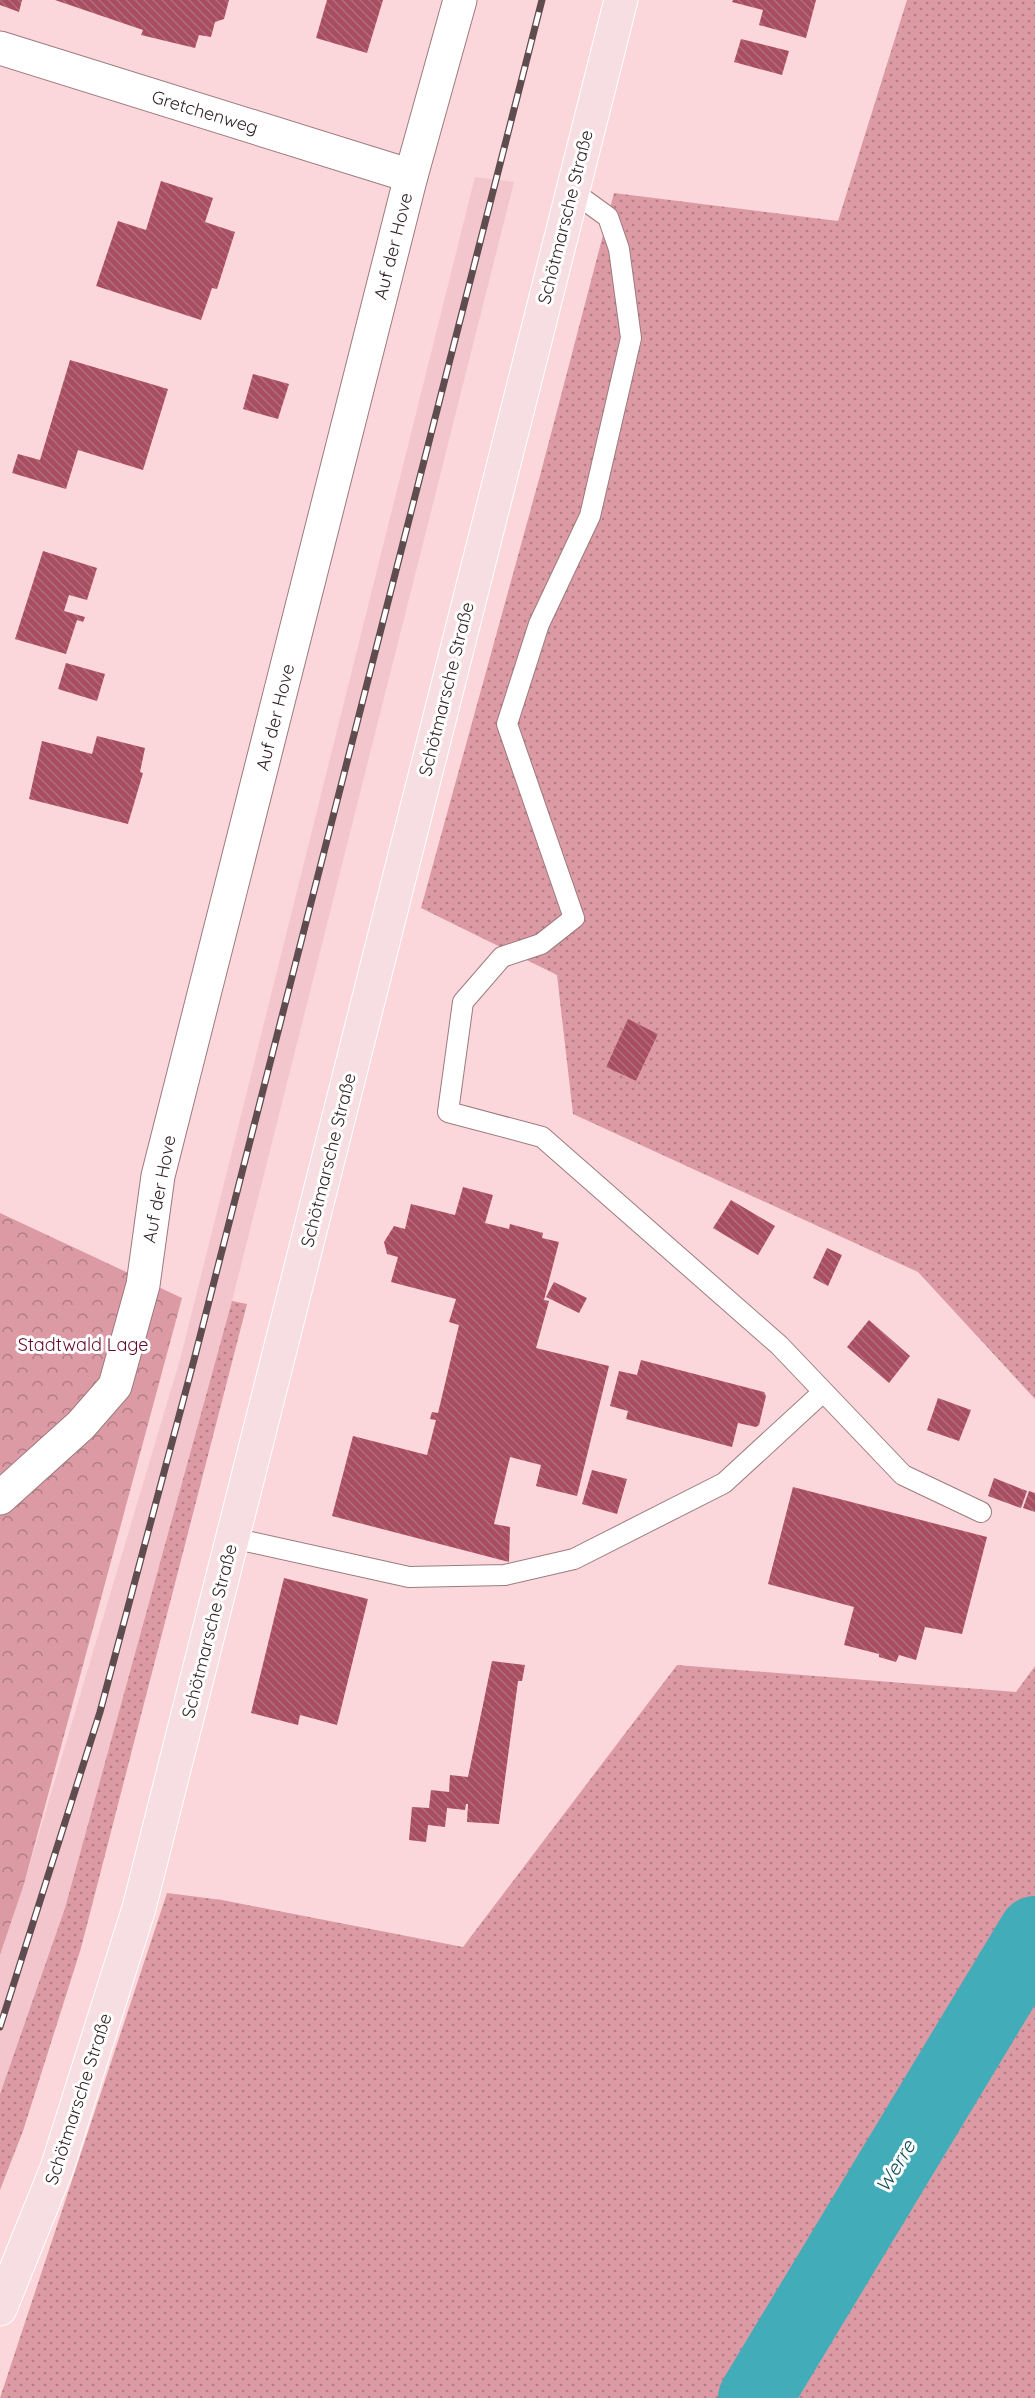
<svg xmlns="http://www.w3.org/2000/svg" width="1035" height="2398" viewBox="0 0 1035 2398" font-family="Quicksand,sans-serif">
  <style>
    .built { fill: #f2c6cc }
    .grass { fill: url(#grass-dots); fill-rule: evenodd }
    .forest { fill: url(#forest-crowns) }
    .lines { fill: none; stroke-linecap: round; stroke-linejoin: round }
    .river { stroke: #42adb9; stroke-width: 74 }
    .building { fill: url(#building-back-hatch) }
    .lane-casing { stroke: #9c7b7f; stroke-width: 22 }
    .street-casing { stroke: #9c7b7f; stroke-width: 35 }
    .primary-casing { stroke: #fff; stroke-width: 35 }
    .lane { stroke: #fff; stroke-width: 20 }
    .street { stroke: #fff; stroke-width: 33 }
    .primary { stroke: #f7dee2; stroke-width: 33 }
    .rail-casing { stroke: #5f4c4e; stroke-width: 7 }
    .rail { stroke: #fff; stroke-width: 4.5; stroke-dasharray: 14; stroke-linecap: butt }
    .labels { text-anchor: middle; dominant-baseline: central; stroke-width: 6; stroke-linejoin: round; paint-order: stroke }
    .street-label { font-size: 18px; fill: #322426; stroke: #fff }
    .park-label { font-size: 18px; fill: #630927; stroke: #fff }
    .water-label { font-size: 20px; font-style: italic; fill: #125057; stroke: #fff }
  </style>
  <defs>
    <pattern id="grass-dots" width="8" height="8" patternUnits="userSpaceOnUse" patternTransform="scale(1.5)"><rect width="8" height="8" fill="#db9aa4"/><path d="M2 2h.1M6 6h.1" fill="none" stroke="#b27d85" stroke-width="1.8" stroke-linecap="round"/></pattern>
    <pattern id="forest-crowns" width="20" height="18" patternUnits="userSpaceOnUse" patternTransform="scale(1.5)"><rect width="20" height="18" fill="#db9aa4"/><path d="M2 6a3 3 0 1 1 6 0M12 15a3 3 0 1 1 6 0" fill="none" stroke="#b27d85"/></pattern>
    <pattern id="building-back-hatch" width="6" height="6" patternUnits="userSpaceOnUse" patternTransform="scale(1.5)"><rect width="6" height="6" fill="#a94d60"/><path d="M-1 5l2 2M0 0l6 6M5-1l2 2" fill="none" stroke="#b06f7c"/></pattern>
  </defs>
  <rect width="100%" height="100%" fill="#fbd6db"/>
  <polygon class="built" points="475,177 514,182 232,1301 65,1908 0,2094 0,1955 24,1884 181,1356"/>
  <g class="grass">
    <path d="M907,0H1035V1399L918,1272L573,1114L557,975L421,908L541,472L614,193L838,221ZM628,1020L658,1034L636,1081L606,1067Z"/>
    <polygon points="232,1301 247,1304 81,1948 23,2131 0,2190 0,2094 65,1908"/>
    <polygon points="677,1665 1016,1692 1035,1666 1035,2398 0,2398 167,1893 222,1900 463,1947"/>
  </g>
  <polygon class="forest" points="0,1213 182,1298 24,1884 0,1955"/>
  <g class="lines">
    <polyline class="river" points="755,2398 1035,1933"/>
  </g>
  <g class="building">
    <polygon points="0,0 22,0 19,12 0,5"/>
    <polygon points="55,0 229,0 224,19 215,22 211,37 199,35 195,48 141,35 143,30"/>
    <polygon points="327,0 383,0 367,53 316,38"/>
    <polygon points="733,0 816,0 806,38 759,25 763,10 732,2"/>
    <polygon points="741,39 789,51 782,75 734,62"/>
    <polygon points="161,181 213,198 205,222 235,232 217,289 212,288 201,320 96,286 118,221 146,230"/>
    <polygon points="70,360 168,389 143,470 78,450 66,489 12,473 18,454 40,460"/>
    <polygon points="253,374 289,384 278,419 243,409"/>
    <polygon points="43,551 97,568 87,600 69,595 64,611 85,617 83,622 77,620 66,654 15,639"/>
    <polygon points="66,663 105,674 97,701 58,689"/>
    <polygon points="97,736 145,748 140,772 143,773 128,824 29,799 42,741 92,754"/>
    <polygon points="628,1019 658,1034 636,1081 606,1067"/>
    <polygon points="463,1187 493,1195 485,1223 509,1229 510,1224 543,1233 542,1238 559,1242 544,1300 549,1301 536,1348 609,1366 577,1496 536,1486 541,1465 510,1457 494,1524 510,1527 509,1562 332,1516 353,1436 427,1455 436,1420 430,1419 432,1412 438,1413 459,1325 449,1322 456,1299 391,1282 398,1257 387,1254 384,1242 394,1226 405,1229 411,1204 455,1215"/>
    <polygon points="731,1200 775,1226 758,1255 713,1228"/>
    <polygon points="827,1248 842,1255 828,1286 813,1278"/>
    <polygon points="554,1282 587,1298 579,1313 546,1297"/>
    <polygon points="869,1320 910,1356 889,1383 847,1347"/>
    <polygon points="641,1360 764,1392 766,1396 759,1425 756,1427 738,1423 732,1447 626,1419 628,1411 610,1406 619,1371 637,1375"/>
    <polygon points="938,1398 971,1410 959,1441 927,1430"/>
    <polygon points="592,1470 627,1479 617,1514 582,1504"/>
    <polygon points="994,1478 1027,1491 1021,1508 988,1496"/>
    <polygon points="793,1487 987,1537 962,1634 925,1627 916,1660 899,1655 896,1662 879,1657 879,1654 844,1645 854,1607 768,1584"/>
    <polygon points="1029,1491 1035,1493 1035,1512 1023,1508"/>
    <polygon points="284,1578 368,1599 337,1725 300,1715 298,1725 251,1713"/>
    <polygon points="492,1661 525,1665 522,1681 518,1681 499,1824 467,1822 468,1804 466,1804 465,1810 447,1808 445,1827 428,1825 426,1842 409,1840 412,1807 429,1808 431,1790 449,1792 450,1775 468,1777"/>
  </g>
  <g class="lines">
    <defs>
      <g id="lane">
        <polyline points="572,191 608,217 619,249 631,338 590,516 539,624 507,724 574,918 541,944 502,957 463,1002 448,1112 542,1137 779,1345 903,1475 981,1512"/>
        <polyline points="232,1538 409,1577 505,1575 574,1559 724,1483 823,1392"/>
      </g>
      <g id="street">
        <polyline points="0,48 411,176"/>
        <polyline points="0,1498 81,1425 115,1386 143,1285 158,1176 411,176 460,0"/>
      </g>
      <polyline id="primary" points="0,2309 57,2168 139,1908 621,0"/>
    </defs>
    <use href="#lane" class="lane-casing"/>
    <use href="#street" class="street-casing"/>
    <use href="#primary" class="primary-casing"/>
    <use href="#lane" class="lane"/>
    <use href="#street" class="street"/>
    <use href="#primary" class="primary"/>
    <defs>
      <polyline id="rail" points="0,2027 100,1712 194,1360 542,0"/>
    </defs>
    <use href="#rail" class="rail-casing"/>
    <use href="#rail" class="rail"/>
  </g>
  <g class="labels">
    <g class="street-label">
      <text transform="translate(205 112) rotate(17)">Gretchenweg</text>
      <text transform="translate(565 217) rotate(-76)">Schötmarsche Straße</text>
      <text transform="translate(393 246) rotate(-76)">Auf der Hove</text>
      <text transform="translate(446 689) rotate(-76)">Schötmarsche Straße</text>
      <text transform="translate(275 717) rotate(-76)">Auf der Hove</text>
      <text transform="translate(328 1160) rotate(-76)">Schötmarsche Straße</text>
      <text transform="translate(159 1189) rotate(-79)">Auf der Hove</text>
      <text transform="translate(209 1631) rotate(-76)">Schötmarsche Straße</text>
      <text transform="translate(78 2099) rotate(-72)">Schötmarsche Straße</text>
    </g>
    <g class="park-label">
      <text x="83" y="1344">Stadtwald Lage</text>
    </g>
    <g class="water-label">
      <text transform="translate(895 2166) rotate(-59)">Werre</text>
    </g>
  </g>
</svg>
